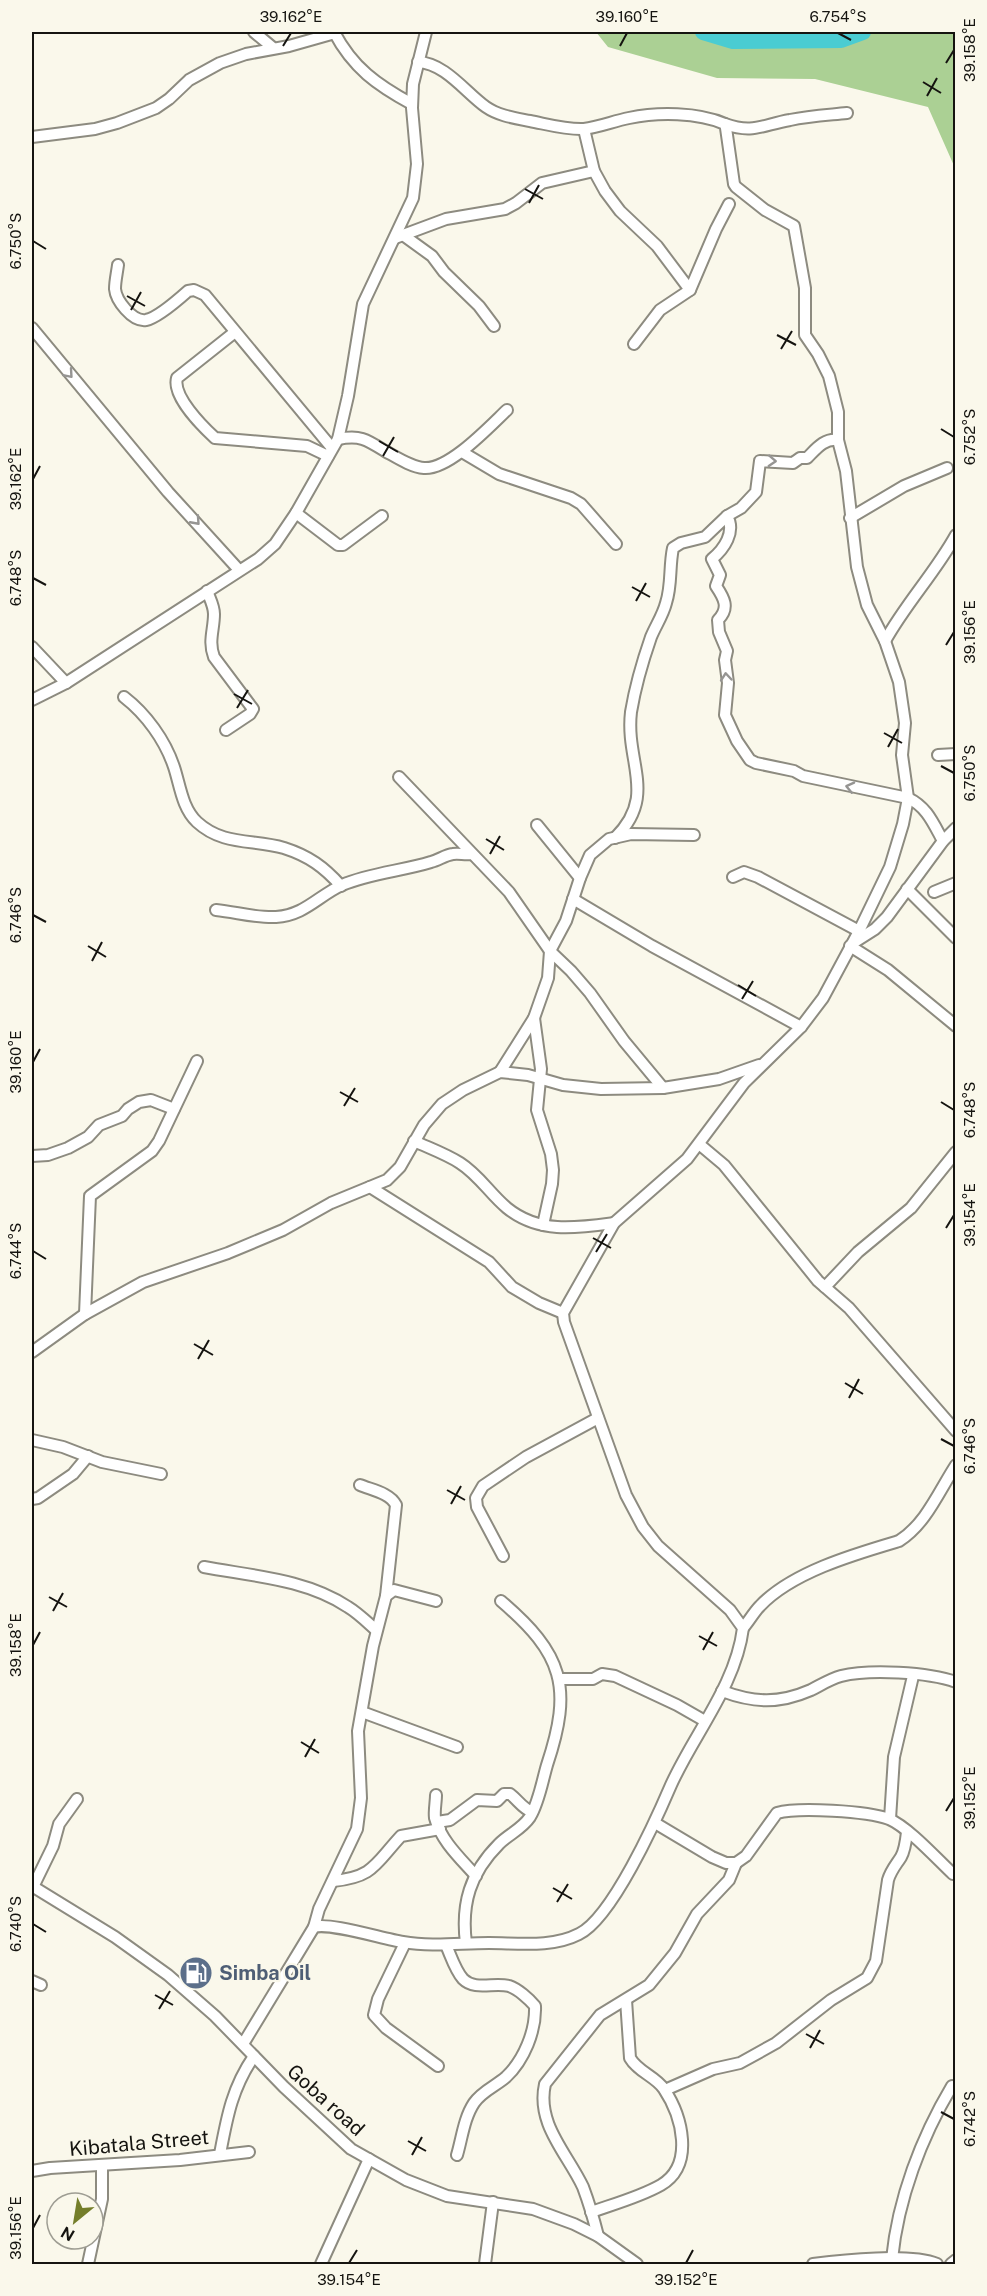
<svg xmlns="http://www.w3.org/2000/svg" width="987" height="2296" viewBox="0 0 987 2296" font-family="'Public Sans',sans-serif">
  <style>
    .green { fill: #abd094 }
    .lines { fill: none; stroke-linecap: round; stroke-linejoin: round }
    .river { stroke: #4accd2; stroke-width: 16 }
    .minor-casing { stroke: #8d8b80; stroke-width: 14 }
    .minor { stroke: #fff; stroke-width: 10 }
    .oneway { stroke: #969593 }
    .ticks { fill: none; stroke: #151410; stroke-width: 2 }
    .labels { text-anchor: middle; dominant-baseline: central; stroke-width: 4.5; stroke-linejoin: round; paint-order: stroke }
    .service-label { font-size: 20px; font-weight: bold; fill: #4e5e75; stroke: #faf8eb; text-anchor: start }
    .street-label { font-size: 20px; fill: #151410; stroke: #faf8eb }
    .neatline { fill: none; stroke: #151410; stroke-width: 2 }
    .ticks-label { font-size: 15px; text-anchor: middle; fill: #151410 }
  </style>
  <rect width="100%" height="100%" fill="#faf8eb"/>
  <polygon class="green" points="596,32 955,32 955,168 928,107 815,79 717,78 608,47"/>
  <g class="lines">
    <polyline class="river" points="703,32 733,41 841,40 863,32"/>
    <defs>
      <g id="minor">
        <polyline points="254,32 272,47"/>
        <path d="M334,32C353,68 377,85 412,104"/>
        <path d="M725,124C753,134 762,125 790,120C809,116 828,115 847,113"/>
        <polyline points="584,129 594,171 605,191 620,211 657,246 690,290"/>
        <polyline points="32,137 95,129 117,123 156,108 169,99 189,80 220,63 246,54 289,46 335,33"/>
        <polyline points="403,235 432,256 444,272 479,306 494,326"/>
        <polyline points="395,238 446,219 505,209 516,203 542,183 594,171"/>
        <path d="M118,265C117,273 115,281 115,289C116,300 132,322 146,320C157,318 179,299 188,291L194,290L205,295L332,448"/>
        <polyline points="32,328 168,492 239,570"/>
        <path d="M235,332L177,378C172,396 202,426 215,438L307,446L328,456"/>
        <polyline points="634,344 660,310 690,290 716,229 729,204"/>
        <path d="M338,439C360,435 366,439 385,451C396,457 411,467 424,468C449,470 489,427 507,410"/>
        <path d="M838,440C824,438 816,449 807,458H800L793,463L760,461L756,492L741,508L727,516C736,532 724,549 712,559L720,575L716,586C724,598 730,608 718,620L719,632L727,651L725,660L728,683L725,715L737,741L750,760L756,763L794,771L803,776L908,798C927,807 933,823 943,841"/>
        <polyline points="462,452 499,474 571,498 581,504 616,544"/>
        <polyline points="296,513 338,545 343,545 382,516"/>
        <polyline points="850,518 904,486 947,468"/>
        <path d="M207,591C210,599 214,606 214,614C214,630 208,641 214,657L253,709L250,714L226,730"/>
        <path d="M885,641C906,603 935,573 956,535"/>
        <polyline points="32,647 66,683"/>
        <path d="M124,697C146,714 165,740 174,767C180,785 182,808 197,822C223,846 253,839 284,848C309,856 324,867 341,886"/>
        <polyline points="32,700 66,683 258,559 275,544 296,513 338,439 348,396 363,304 413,198 417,164 412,108 413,84 426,32"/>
        <polyline points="938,755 956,754"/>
        <polyline points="399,777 509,892 550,951 571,971 590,993 624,1041 663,1088"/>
        <polyline points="537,825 580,878"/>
        <path d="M615,838C658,795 625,763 631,712C635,688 643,660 651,637C656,625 663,615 666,603C672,585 669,567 673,548L681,543L705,537L727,516"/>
        <polyline points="733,877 744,872 758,877 859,931"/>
        <polyline points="907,889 956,938"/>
        <polyline points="934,892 956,883"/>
        <polyline points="573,899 652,946 801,1027"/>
        <path d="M216,910C236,912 256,918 276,917C305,915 318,896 342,885C370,873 402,871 431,862C439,860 445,855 453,854C459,853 465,855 471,854"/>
        <polyline points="853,943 875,929 887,917 943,841 956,828"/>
        <polyline points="850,946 888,970 956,1026"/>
        <polyline points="534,1018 541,1069 537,1110 551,1154 553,1170 552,1184 543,1225"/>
        <polyline points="500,1072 534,1018 548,978 550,951 566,921 580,878 590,855 609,839 631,834 694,835"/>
        <path d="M414,1141C429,1148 446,1154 460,1163C479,1175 490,1194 507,1208C539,1234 577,1228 614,1223"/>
        <polyline points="699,1144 724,1165 818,1281 849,1308 956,1431"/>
        <polyline points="32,1156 48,1155 68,1148 88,1137 99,1125 122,1116 128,1109 139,1102 151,1100 174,1109"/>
        <polyline points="370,1187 489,1262 512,1287 539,1303 563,1313"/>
        <polyline points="825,1287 858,1252 911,1208 956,1152"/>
        <polyline points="85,1314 90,1196 152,1151 159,1141 197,1061"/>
        <polyline points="32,1352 85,1314 143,1282 228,1253 283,1230 331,1203 387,1180 400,1167 424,1125 442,1104 463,1090 500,1072 528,1075 563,1085 601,1089 663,1088 719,1079 759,1065"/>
        <polyline points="32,1440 63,1447 102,1462 161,1474"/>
        <path d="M360,1485C372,1490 390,1493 396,1505L386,1596"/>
        <polyline points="32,1499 38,1498 73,1474 88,1456"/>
        <polyline points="503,1556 477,1507 476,1498 483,1486 526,1457 598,1418"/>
        <path d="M204,1567C252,1576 306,1579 348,1607C358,1613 367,1622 376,1630"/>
        <path d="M743,1628C749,1621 754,1612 760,1606C792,1572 855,1554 899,1541C926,1524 939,1491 956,1465"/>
        <polyline points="560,1679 593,1679 602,1674 615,1676 677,1705 705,1721"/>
        <path d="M722,1691C754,1703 779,1704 811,1690C821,1685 830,1679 841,1676C869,1669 928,1672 956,1682"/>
        <polyline points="362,1712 457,1747"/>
        <path d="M436,1795C436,1802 434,1811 435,1818C441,1841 461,1859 476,1876"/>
        <polyline points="890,1819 894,1757 913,1676"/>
        <path d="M437,1822L450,1820L477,1800L497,1801L504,1794H510C518,1800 522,1808 532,1812"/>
        <path d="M655,1823L712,1857L726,1863H736L746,1856L777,1813C798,1807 867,1811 889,1819C908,1827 937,1859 953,1874"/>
        <path d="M333,1881C374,1877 375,1864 401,1836L440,1829"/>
        <polyline points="32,1886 115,1937 168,1975 215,2016 284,2087 351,2149 406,2180 447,2196 533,2209 574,2224 598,2236 637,2264"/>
        <polyline points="33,1887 53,1846 59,1824 77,1799"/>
        <polyline points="314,1927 319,1909 357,1829 361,1798 358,1731 373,1646 386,1596 394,1590 436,1601"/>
        <polyline points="405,1943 378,1999 374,2015 386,2028 438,2066"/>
        <path d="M466,1943C461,1904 470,1873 499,1844C509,1834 522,1829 530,1817C539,1802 542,1782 547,1765C573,1687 563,1654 501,1601"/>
        <path d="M446,1945C451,1956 455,1970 463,1979C475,1991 494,1982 509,1986C518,1989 529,1999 535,2006C536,2031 524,2060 506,2077C496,2086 482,2091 474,2103C464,2118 462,2138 457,2155"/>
        <polyline points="32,1981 41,1985"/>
        <path d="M243,2044L314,1927C330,1922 383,1939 403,1942C432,1947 460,1943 489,1943C518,1943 552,1948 579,1934C612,1918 656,1820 671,1785C694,1734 736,1685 743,1628L730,1610L658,1546L643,1527L626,1495L564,1322L563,1313L614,1223L687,1159L744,1083L801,1027L823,998L859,931L890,867L903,824L908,798L902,755L905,723L899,682L885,641L867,605L857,567L846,471L838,440V412L829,376L818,354L805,335V288L794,226L765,210L736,187L734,184L726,128L725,124C698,112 657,112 629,118C614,121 599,127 584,129C567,130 546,124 530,121C515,118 499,116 486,107C466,93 445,63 418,62"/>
        <path d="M665,2090L713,2069L740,2063L776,2043L831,2000L867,1978L876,1961L888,1880C891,1870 896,1865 901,1857C905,1850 906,1841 907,1832"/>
        <path d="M220,2154C227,2117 232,2088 254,2056"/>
        <polyline points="32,2171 50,2168 180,2160 249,2152"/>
        <path d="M591,2212C614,2204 640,2197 661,2185C695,2165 682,2116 664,2089C655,2076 638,2072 630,2058L626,2000"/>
        <path d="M598,2236C594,2220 589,2203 583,2187C567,2153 536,2124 545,2084L600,2015L649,1985L675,1953L697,1914L729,1880L736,1863"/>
        <path d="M892,2259C898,2199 921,2138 952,2086"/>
        <polyline points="88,2264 102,2199 102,2165"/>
        <polyline points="321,2264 369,2159"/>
        <polyline points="485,2264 493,2202"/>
        <path d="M813,2264C843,2260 910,2253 937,2264"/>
        <polyline points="951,2264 956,2260"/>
      </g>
    </defs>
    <use href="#minor" class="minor-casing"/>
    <use href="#minor" class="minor"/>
  </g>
  <defs><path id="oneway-chevron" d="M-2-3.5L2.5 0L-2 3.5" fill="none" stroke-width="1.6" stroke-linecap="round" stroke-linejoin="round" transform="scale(1.5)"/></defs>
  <g class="oneway">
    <use href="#oneway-chevron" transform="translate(69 374) rotate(49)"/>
    <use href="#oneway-chevron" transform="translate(772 461) rotate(3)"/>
    <use href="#oneway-chevron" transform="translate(196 521) rotate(48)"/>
    <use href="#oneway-chevron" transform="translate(726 677) rotate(-95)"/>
    <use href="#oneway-chevron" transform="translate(850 787) rotate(-167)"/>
  </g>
  <path class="ticks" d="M838,33L851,40M283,46L291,33M620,46L627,33M946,63L954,50M923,82L941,93M927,96L937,78M525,189L543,199M529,203L539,185M33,241L46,249M127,296L145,306M131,310L141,292M777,335L796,345M781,349L792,331M941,429L954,437M379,441L398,452M383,456L394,437M33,479L40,466M33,578L46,585M632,587L650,597M636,601L646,583M946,645L954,632M234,694L252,704M237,708L248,690M884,733L902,743M888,747L898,729M941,766L954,773M486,839L504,850M490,854L500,836M33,915L46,922M88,946L106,957M92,961L102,942M738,985L756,996M742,999L753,981M33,1062L40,1049M340,1092L358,1102M941,1102L954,1110M344,1106L355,1088M946,1228L954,1215M593,1238L611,1248M33,1251L46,1259M596,1252L607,1234M194,1344L213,1355M198,1359L209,1340M845,1383L863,1394M849,1398L859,1379M941,1439L954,1446M447,1490L465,1500M451,1504L461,1486M49,1597L67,1607M53,1611L63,1593M699,1636L717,1646M33,1645L40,1632M703,1650L713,1632M301,1742L319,1753M305,1757L315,1739M946,1811L954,1798M553,1888L572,1899M557,1902L568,1884M33,1924L46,1932M155,1995L173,2005M159,2009L170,1991M806,2034L824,2044M810,2048L820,2030M941,2112L954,2119M408,2141L426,2151M412,2155L422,2137M33,2228L40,2215M349,2263L357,2250M686,2263L693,2250"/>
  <defs>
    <symbol id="fuel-disc" viewBox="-11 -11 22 22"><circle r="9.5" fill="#5c6f8a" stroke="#faf8eb"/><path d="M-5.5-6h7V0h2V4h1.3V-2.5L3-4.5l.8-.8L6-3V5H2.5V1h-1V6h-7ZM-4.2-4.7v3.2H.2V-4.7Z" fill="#fff"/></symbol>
  </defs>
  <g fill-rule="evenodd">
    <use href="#fuel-disc" x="177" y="1954" width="38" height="38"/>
  </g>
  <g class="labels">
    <g class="service-label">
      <text x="219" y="1973">Simba Oil</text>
    </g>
    <g class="street-label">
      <text transform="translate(326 2100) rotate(42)">Goba road</text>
      <text transform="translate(139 2143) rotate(-5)">Kibatala Street</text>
    </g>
  </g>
  <rect width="987" height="2296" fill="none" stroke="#faf8eb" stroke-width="66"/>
  <g transform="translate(75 2221) rotate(210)"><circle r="28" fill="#faf8eb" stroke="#9e9d93" stroke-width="1.5"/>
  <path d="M0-4.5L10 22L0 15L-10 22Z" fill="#747e2a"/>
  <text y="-9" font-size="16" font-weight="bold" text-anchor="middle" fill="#151410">N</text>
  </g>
  <rect x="33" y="33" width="921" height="2230" class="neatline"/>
  <g class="ticks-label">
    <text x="291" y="22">39.162°E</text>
    <text x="627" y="22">39.160°E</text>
    <text x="838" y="22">6.754°S</text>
    <text transform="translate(970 50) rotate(-90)" y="5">39.158°E</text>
    <text transform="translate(16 241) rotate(-90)" y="5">6.750°S</text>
    <text transform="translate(970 437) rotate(-90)" y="5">6.752°S</text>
    <text transform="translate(16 479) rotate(-90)" y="5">39.162°E</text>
    <text transform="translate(16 578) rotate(-90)" y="5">6.748°S</text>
    <text transform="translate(970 632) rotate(-90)" y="5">39.156°E</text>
    <text transform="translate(970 773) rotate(-90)" y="5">6.750°S</text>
    <text transform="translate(16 915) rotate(-90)" y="5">6.746°S</text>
    <text transform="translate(16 1062) rotate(-90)" y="5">39.160°E</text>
    <text transform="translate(970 1110) rotate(-90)" y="5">6.748°S</text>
    <text transform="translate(970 1215) rotate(-90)" y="5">39.154°E</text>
    <text transform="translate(16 1251) rotate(-90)" y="5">6.744°S</text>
    <text transform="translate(970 1446) rotate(-90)" y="5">6.746°S</text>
    <text transform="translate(16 1645) rotate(-90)" y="5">39.158°E</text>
    <text transform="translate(970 1798) rotate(-90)" y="5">39.152°E</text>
    <text transform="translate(16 1924) rotate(-90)" y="5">6.740°S</text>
    <text transform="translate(970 2119) rotate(-90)" y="5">6.742°S</text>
    <text transform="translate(16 2228) rotate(-90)" y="5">39.156°E</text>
    <text x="349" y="2285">39.154°E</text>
    <text x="686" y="2285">39.152°E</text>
  </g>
</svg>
